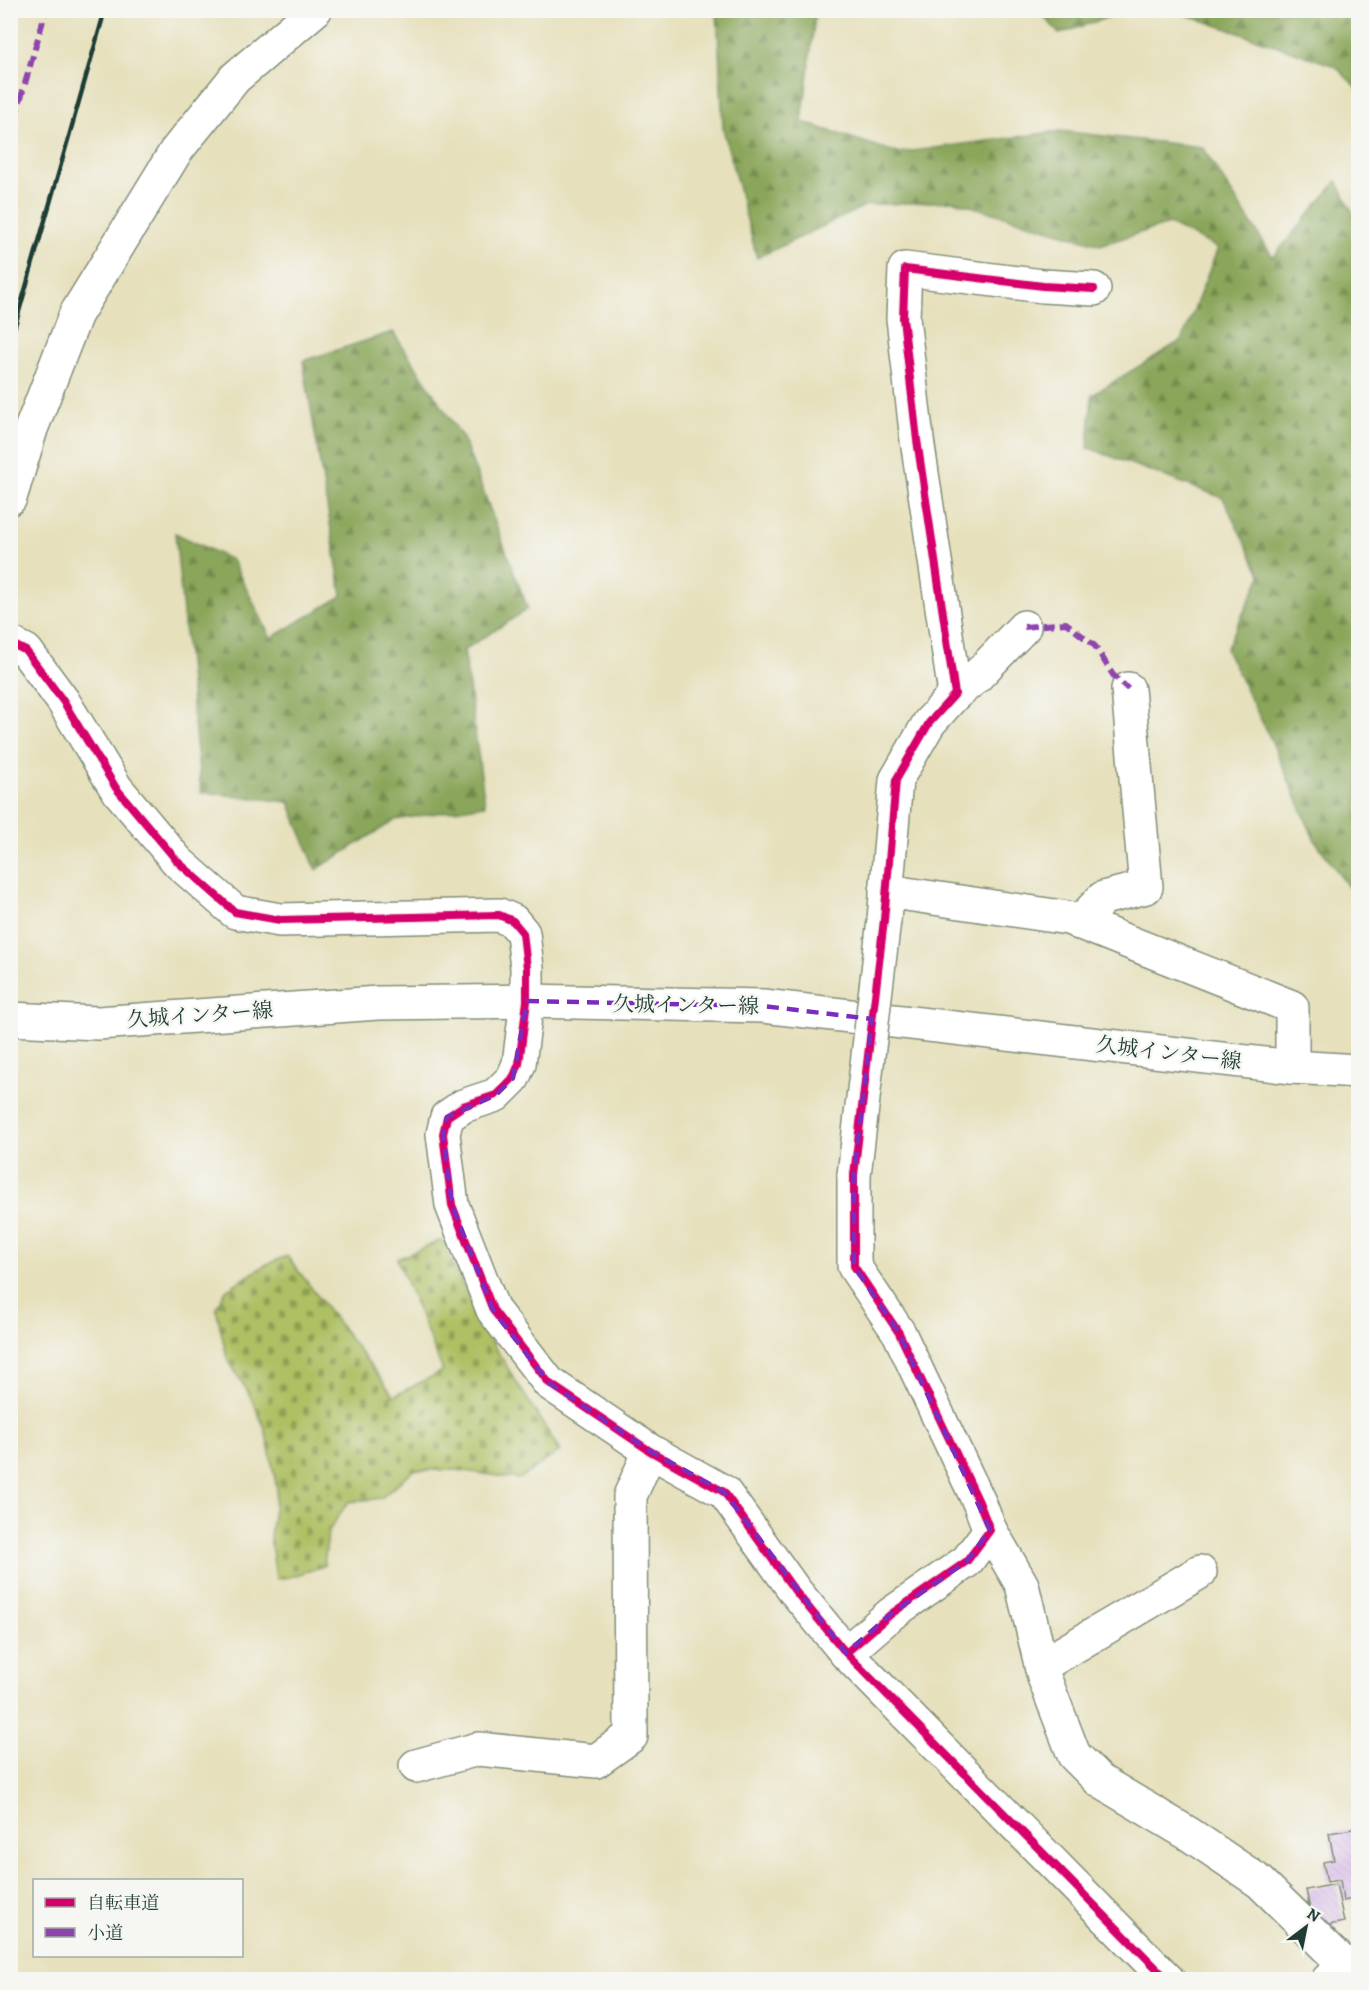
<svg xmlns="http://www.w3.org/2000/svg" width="1369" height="1990" viewBox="0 0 1369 1990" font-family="Alegreya,'Noto Serif JP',serif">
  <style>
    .forest { fill: url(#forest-firs); stroke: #547247; stroke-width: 1.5 }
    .cemetery { fill: url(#cemetery-stones); stroke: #667e4c; stroke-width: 1.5 }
    .building { fill: url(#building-back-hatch) }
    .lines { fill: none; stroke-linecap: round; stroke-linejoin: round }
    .minor-casing { stroke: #828e78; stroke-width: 36 }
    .tertiary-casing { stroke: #828e78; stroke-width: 36 }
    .secondary-casing { stroke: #828e78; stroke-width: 36 }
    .minor { stroke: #fff; stroke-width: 33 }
    .tertiary { stroke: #fff; stroke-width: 33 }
    .secondary { stroke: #fff; stroke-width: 33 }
    .rail { stroke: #1f3d34; stroke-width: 4.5 }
    .minor-bridge-casing { stroke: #828e78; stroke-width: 36; stroke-linecap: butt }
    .minor-bridge { stroke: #fff; stroke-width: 33 }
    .quiet { stroke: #8e44ad; stroke-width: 6; stroke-dasharray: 12 6; stroke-linecap: butt }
    .cycleway-casing { stroke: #f6f6f2; stroke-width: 11 }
    .cycleway { stroke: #d6006c; stroke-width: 8 }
    .marked { fill: none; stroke: #7b2cbf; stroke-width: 4.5; stroke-dasharray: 12 8; stroke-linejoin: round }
    .labels { text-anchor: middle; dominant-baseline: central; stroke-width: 5; stroke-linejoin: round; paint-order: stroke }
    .street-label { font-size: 21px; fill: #1f3d34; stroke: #f6f6f2 }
  </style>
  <defs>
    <pattern id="forest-firs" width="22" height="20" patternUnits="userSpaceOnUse" patternTransform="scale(1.5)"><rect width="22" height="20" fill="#8aa65a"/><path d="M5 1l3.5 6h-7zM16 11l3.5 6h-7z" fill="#70884b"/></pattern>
    <pattern id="cemetery-stones" width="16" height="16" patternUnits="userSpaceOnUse" patternTransform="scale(1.5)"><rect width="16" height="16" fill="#aec064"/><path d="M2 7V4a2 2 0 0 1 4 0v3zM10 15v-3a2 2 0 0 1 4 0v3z" fill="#8d9d53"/></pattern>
    <pattern id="building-back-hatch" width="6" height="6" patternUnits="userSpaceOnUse" patternTransform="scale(1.5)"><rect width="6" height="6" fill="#cca2e8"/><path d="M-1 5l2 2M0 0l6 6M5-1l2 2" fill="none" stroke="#a585bd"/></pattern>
  </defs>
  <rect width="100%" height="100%" fill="#f6f6f2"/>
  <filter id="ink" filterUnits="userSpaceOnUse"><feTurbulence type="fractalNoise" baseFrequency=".0167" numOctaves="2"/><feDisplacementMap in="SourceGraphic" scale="12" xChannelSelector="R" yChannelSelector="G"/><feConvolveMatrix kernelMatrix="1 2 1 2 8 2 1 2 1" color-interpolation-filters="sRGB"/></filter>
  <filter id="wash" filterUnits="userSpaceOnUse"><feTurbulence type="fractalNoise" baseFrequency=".008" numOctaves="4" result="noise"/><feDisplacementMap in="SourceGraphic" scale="24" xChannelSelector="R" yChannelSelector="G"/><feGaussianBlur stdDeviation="1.35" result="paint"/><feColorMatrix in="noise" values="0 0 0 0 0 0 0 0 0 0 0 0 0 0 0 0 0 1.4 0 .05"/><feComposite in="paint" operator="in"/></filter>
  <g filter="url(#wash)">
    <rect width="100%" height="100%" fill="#e6e0bc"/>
    <g class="forest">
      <polygon points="717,11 797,11 815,16 802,122 898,153 1060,131 1202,147 1273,257 1337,181 1358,223 1358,901 1314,839 1272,742 1226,649 1261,576 1223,498 1088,448 1092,395 1182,340 1218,248 1169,224 1100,245 954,201 867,205 757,258 723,129"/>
      <polygon points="1040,11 1126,11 1059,34"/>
      <polygon points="1175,11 1358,11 1358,89 1335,66"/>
      <polygon points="393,332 463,438 528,609 464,650 485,805 395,820 316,870 289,802 201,792 175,533 232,560 271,638 342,596 303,361"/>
    </g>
    <polygon class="cemetery" points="442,1240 484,1330 560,1451 519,1479 458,1470 414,1470 381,1498 348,1502 328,1532 324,1566 290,1577 276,1579 270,1536 277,1489 265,1428 248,1392 227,1358 216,1308 226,1290 267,1264 287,1256 394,1396 443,1371 397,1259"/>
    <g id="blocks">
      <g class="building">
        <polygon points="1358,1828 1358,1898 1343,1901 1340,1880 1327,1882 1323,1862 1334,1860 1329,1833"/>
        <polygon points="1336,1884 1344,1922 1314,1928 1306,1890"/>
      </g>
    </g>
  </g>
  <g filter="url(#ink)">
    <use href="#blocks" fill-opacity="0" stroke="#828e78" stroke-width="1.5"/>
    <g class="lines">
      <defs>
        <g id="minor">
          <polyline points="10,498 31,429 76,314 176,151 235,78 315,10"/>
          <polyline points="10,643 26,651 63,701 116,788 178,862 235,912 280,920 499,915 513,921 523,933 527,968 527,1001 519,1064 513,1078 496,1095 463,1106 447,1117 443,1134 452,1205 493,1310 549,1383 650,1451 724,1492 795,1591 846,1653 1168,1980"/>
          <polyline points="955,694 975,678 1024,627"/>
          <polyline points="886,891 1068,918 1292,1007 1292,1067"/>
          <polyline points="884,920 896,780 929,723 955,694 917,440 903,318 905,269 1043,286 1094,289"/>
          <polyline points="1079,923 1103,898 1146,887 1128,689"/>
          <polyline points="990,1530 1022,1585 1044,1677 1074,1755 1100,1781 1189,1834 1260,1882 1346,1966"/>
          <polyline points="846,1653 891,1614 967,1561 990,1530 979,1502 899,1333 854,1266 854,1175"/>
          <polyline points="1041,1666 1200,1572"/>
          <polyline points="416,1766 478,1749 596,1761 631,1736 630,1496 650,1451"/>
        </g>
        <polyline id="tertiary" points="1328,1980 1346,1966 1358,1962"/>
        <polyline id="secondary" points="10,1019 98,1023 378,1003 527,1001 763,1006 1292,1067 1358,1071"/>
      </defs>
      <use href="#minor" class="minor-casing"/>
      <use href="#tertiary" class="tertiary-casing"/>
      <use href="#secondary" class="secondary-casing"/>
      <use href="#minor" class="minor"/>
      <use href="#tertiary" class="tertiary"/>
      <use href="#secondary" class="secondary"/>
      <polyline class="rail" points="10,343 105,10"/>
      <defs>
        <polyline id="minor-bridge" points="854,1175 884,920"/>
      </defs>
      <use href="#minor-bridge" class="minor-bridge-casing"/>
      <use href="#minor-bridge" class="minor-bridge"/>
      <g class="quiet">
        <polyline points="10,136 46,10"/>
        <polyline points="1024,627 1066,623 1095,646 1113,675 1128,689"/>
      </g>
      <defs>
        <g id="cycleway">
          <polyline points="10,643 26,651 63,701 116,788 178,862 235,912 280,920 499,915 513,921 523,933 527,968 527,1001 519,1064 513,1078 496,1095 463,1106 447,1117 443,1134 452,1205 493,1310 549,1383 650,1451 724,1492 795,1591 846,1653 1168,1980"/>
          <polyline points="846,1653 891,1614 967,1561 990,1530 979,1502 899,1333 854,1266 854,1175 884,920 896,780 929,723 955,694 917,440 903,318 905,269 1043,286 1094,289"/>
        </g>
      </defs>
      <use href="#cycleway" class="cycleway-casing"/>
      <use href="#cycleway" class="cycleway"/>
    </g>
  </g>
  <path class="marked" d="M527,1001L763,1006L872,1019L854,1175V1266L899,1333L990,1530L967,1561L891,1614L846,1653L724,1492L650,1451L549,1383L493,1310L452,1205L443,1134L447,1117L496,1095L513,1078Z"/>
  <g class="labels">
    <g class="street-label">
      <text transform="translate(686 1005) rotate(1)">久城インター線</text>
      <text transform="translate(200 1015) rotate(-4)">久城インター線</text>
      <text transform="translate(1169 1053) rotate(7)">久城インター線</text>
    </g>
  </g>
  <rect width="1369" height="1990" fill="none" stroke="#f6f6f2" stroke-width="36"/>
  <rect x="33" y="1879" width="210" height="78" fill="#f6f6f2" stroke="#a0aca6" stroke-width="1.5"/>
  <rect x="45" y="1898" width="30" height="9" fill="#d6006c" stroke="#a0aca6" stroke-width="1.5"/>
  <text x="87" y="1909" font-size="18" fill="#1f3d34">自転車道</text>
  <rect x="45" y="1928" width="30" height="9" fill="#8e44ad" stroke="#a0aca6" stroke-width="1.5"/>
  <text x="87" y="1939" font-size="18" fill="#1f3d34">小道</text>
  <g transform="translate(1306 1927) rotate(32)" stroke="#f6f6f2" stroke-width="4.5" paint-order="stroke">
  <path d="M0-4.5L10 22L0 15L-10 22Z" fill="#1f3d34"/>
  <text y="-9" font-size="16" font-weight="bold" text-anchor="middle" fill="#1f3d34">N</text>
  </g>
</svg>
